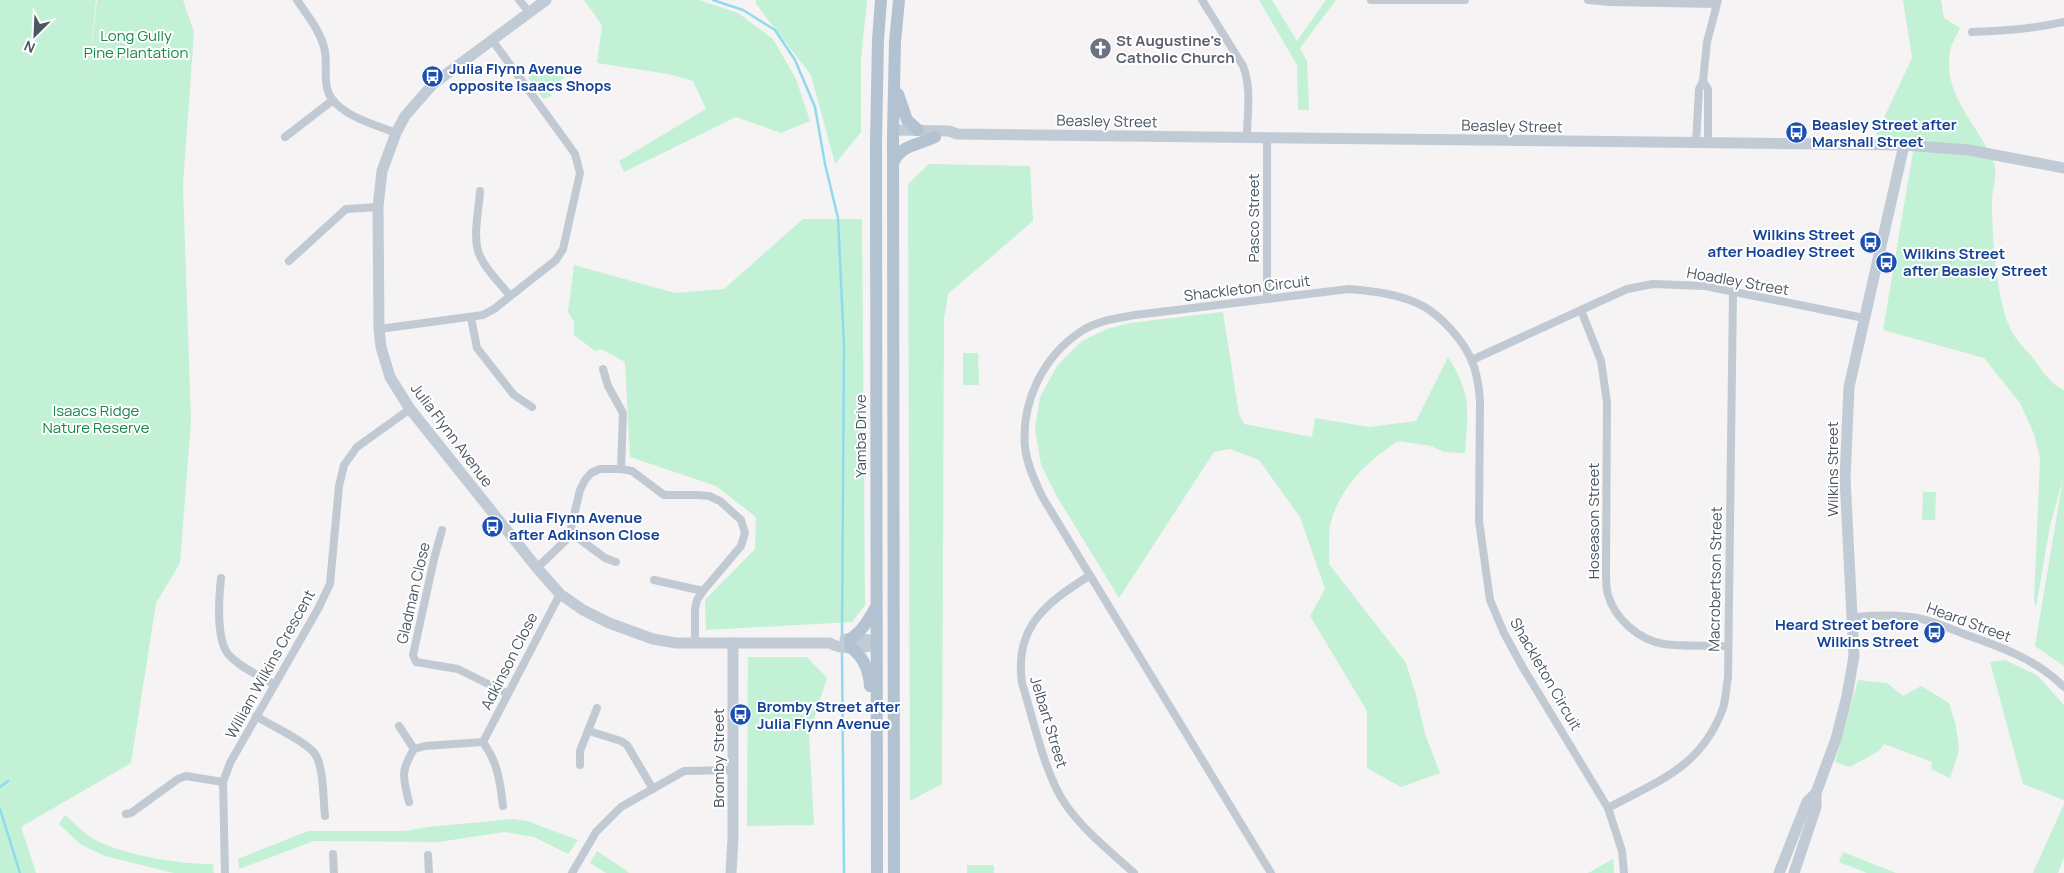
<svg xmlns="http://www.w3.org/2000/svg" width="2064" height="873" viewBox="0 0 2064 873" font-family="Manrope,sans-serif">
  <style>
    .green { fill: #c3f1d5 }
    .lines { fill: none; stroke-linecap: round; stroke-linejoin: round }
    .stream { stroke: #90daee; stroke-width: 2.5 }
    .street { stroke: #c1cad2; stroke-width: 8 }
    .secondary { stroke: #c1cbd6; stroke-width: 11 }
    .primary { stroke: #b3c2d1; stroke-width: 12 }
    .labels { text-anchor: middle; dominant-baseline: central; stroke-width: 4; stroke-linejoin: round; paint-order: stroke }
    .park-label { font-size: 15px; fill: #17864f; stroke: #fff }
    .worship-label { font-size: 15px; font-weight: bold; fill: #5b616d; stroke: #fff; text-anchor: start }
    .transit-label { font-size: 15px; font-weight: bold; fill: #164399; stroke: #fff; text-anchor: start }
    .street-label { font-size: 15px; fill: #4a5661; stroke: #fff }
  </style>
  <rect width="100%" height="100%" fill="#f5f3f3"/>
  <g class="green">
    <polygon points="0,0 96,0 88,78 97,0 183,0 194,32 183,185 191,421 180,563 156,603 131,763 21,827 36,873 0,873"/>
    <polygon points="584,0 699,0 738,13 773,39 796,79 810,121 781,133 736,117 624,172 619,161 706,109 693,81 668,74 597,63 602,25"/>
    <polygon points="756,0 867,0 861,59 861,132 835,164 811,75 756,4"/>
    <polygon points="1259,0 1272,0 1297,41 1326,0 1336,0 1300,48 1307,61 1309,110 1298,110 1297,65"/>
    <path d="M1903,0H1941L1944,18L1960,28C1957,35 1951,44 1950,52C1942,96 1980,126 1994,163C1998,175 1992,189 1992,201C1992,234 1996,298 2010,328C2015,339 2025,349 2033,358C2041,369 2051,385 2064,390V666L2035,646L2063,479L2050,526L2036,607L2034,600L2040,459L2034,434L2020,403L1984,358L1883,330L1915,140L1876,135L1912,58Z"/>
    <polygon points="537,69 565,77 549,91 552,96 543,99 528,77"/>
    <polygon points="929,164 1030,166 1033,221 948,294 944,319 942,784 910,801 908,184"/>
    <polygon points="803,219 862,219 865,605 852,622 706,630 705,600 755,549 756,517 716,486 630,457 625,362 601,349 595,351 574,335 574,322 568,312 574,265 675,293 724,289"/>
    <path d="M1223,312L1239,414L1244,424L1312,437L1315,418L1369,427L1416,421L1448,357C1472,394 1468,411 1465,453L1444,452L1431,446L1398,441C1369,460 1343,484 1332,518C1327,531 1330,550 1329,564L1406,663L1416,695L1425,734L1440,773L1401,787L1367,768V711L1310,616L1325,589L1300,517L1259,460L1230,449L1214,452L1119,598L1056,495L1041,465L1035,429L1040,397L1057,366L1082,341L1107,329L1130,323Z"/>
    <polygon points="963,353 978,353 979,385 963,385"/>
    <polygon points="1923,492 1936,492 1935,520 1922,520"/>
    <polygon points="748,657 807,657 827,678 809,734 814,825 747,826"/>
    <polygon points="2005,660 2038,676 2064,705 2064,800 2023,784 1990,662"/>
    <polygon points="1858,680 1887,683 1903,696 1921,686 1949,703 1956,726 1959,750 1950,778 1931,769 1932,762 1884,744 1879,751 1850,767 1835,762"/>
    <polygon points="2064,804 2064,857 2058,873 2033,873"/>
    <path d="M65,815C74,822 82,832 92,838C117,854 182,865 213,864L214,873H174L105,856L80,844L59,824Z"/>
    <polygon points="513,819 527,821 578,840 568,854 534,837 505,832 438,842 314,841 239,869 238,859 308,831 404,831 428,827"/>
    <polygon points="597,851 627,871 629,873 606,873 590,863"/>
    <polygon points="1843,852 1896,873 1867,873 1839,862"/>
    <polygon points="1613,859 1614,873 1588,873"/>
    <rect x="967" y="865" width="27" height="8"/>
  </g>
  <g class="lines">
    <g class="stream">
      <polyline points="713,0 743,10 775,30 795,60 815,107 825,164 838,218 844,345 842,636"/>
      <polyline points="842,652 844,873"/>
      <polyline points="0,787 8,781"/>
      <polyline points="0,809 20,873"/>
    </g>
    <g class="street">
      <path d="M297,0C307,15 319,29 324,47C329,63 321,84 332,99C345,117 376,125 396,133"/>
      <polyline points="519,0 529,12"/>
      <path d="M1202,0L1243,66C1252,88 1247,113 1247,138"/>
      <polyline points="1371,0 1465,0"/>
      <polyline points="1588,0 1610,2 1716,4"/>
      <path d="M1972,32C2003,31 2033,29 2064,22"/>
      <polyline points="1703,81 1708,89 1708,143"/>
      <polyline points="285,137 333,100"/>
      <polyline points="1696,143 1699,89 1703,81 1707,42 1718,0"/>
      <path d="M480,191C479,210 473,233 478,251C483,267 500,283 510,296"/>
      <polyline points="289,261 346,209 378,207"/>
      <polyline points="1267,299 1267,138"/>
      <path d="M1581,310L1601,361L1607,402L1606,572C1606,579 1606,588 1608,595C1615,619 1639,640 1664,644C1684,647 1707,645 1727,646"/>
      <polyline points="471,318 477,348 514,395 532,407"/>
      <polyline points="379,329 483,315 494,309 556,260 563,249 580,173 575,154 568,144 492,40"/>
      <polyline points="1472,360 1627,289 1653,284 1705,286 1864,318"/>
      <polyline points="603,369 608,386 623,413 621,469"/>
      <polyline points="442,530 434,559 413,655 416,662 458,669 508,694"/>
      <polyline points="570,532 605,558 616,562"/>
      <polyline points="537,568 566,540 570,532 580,490 585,480 591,473 600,469 621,469 632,471 664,495 697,495 709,496 720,501 741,520 745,533 741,546 703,591 697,600 695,609 695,643"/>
      <path d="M1089,576C1046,603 1014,627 1022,683C1033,718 1045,776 1066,805C1084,831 1111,852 1134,873"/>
      <path d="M221,578C219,597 216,639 228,654C239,667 259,675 273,684"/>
      <polyline points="654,580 703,591"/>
      <path d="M1853,617C1874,616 1897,614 1917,618C1933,621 1949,628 1964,634C2001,647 2036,659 2064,687"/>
      <path d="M256,716C270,725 307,742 315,754C324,767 323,800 325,816"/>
      <polyline points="399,726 414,749"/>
      <polyline points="589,731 621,741 627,745 653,789"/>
      <polyline points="483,742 560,594"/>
      <polyline points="580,765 580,751 597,708"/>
      <path d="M409,802C403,777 400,772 414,749L425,746L483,742C498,763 500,781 503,806"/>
      <path d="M1608,808C1658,781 1702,767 1723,708C1726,699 1726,687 1728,678L1733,292"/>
      <polyline points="126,814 131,813 178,779 186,776 223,782"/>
      <polyline points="333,854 334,873"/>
      <polyline points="428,855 429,873"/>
      <polyline points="225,873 223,782 230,763 318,609 330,584 339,486 344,465 357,447 410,409"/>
      <polyline points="572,873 596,832 621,807 684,771 733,770"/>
      <path d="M1271,873L1043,498C1035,482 1027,465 1025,447C1021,402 1043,357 1080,332C1096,321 1117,318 1135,315L1349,289C1373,291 1400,294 1423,306C1442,317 1462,339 1471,359C1477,372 1479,387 1480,401L1479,521L1490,600L1504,633L1522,666L1608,808L1622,851L1624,873"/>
    </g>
    <g class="secondary">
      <path d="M546,0L433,84L405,116L396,133L382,171L378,207L379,329L381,347L390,377L410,409L537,568L560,594L583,610L609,623L653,639L676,643H830C840,650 865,649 876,644"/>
      <polyline points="893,130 949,131 957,134 1904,145 1969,150 2064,168"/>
      <polyline points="845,639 876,640"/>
      <polyline points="731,873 733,838 733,643"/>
      <polyline points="1779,873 1807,802 1816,793"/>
      <polyline points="1794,873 1816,807 1816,793 1836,739 1847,696 1854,656 1845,478 1849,387 1904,145"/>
    </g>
    <g class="primary">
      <polyline points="898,94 907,120 918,130"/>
      <path d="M893,163C901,144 919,145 935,137"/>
      <path d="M850,639C862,632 869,619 876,607"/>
      <path d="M850,647C863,656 869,670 870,686"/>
      <polyline points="877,873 876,142 878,40 881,0"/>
      <polyline points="894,873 893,136 895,42 899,0"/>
    </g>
  </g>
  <defs>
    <symbol id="church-disc" viewBox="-11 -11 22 22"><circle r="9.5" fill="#6b7280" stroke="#fff"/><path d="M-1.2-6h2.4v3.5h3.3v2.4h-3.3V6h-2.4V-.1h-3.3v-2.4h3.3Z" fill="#fff"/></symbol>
    <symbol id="bus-disc" viewBox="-11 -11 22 22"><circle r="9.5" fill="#1a4fb4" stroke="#fff"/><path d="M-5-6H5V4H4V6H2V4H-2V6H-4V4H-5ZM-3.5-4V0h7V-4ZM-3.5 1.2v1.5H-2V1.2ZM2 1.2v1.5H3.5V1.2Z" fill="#fff"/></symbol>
  </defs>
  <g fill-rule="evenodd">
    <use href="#church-disc" x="1088" y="36" width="25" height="25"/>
    <use href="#bus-disc" x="420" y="64" width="25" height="25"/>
    <use href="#bus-disc" x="1784" y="120" width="25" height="25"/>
    <use href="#bus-disc" x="1858" y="230" width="25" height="25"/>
    <use href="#bus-disc" x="1874" y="250" width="25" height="25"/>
    <use href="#bus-disc" x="480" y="514" width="25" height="25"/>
    <use href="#bus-disc" x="1922" y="620" width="25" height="25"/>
    <use href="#bus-disc" x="728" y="702" width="25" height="25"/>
  </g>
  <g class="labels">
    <g class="park-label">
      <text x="136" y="35">Long Gully<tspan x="136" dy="17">Pine Plantation</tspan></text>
      <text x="96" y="410">Isaacs Ridge<tspan x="96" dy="17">Nature Reserve</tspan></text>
    </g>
    <g class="worship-label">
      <text x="1116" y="40">St Augustine's<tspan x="1116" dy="17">Catholic Church</tspan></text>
    </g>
    <g class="transit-label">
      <text x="449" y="68">Julia Flynn Avenue<tspan x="449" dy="17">opposite Isaacs Shops</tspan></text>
      <text x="1812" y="124">Beasley Street after<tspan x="1812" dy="17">Marshall Street</tspan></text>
      <text x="1855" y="234" text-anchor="end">Wilkins Street<tspan x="1855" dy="17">after Hoadley Street</tspan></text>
      <text x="1903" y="253">Wilkins Street<tspan x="1903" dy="17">after Beasley Street</tspan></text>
      <text x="509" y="517">Julia Flynn Avenue<tspan x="509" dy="17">after Adkinson Close</tspan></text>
      <text x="1919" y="624" text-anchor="end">Heard Street before<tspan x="1919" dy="17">Wilkins Street</tspan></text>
      <text x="757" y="706">Bromby Street after<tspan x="757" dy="17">Julia Flynn Avenue</tspan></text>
    </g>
    <g class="street-label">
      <text transform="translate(1107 121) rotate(1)">Beasley Street</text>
      <text transform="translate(1512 126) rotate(1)">Beasley Street</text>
      <text transform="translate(1253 218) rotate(-90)">Pasco Street</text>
      <text transform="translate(1738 281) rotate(10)">Hoadley Street</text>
      <text transform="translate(1247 288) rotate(-7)">Shackleton Circuit</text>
      <text transform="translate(452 435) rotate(53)">Julia Flynn Avenue</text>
      <text transform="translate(860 436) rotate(-90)">Yamba Drive</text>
      <text transform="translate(1832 469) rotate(-90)">Wilkins Street</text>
      <text transform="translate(1593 521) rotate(-90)">Hoseason Street</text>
      <text transform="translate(1715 579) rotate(-89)">Macrobertson Street</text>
      <text transform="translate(413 593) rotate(-77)">Gladman Close</text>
      <text transform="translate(1969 622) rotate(20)">Heard Street</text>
      <text transform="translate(509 661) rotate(-63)">Adkinson Close</text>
      <text transform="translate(270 664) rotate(-61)">William Wilkins Crescent</text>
      <text transform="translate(1546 674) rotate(60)">Shackleton Circuit</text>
      <text transform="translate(1049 722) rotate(73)">Jelbart Street</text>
      <text transform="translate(718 758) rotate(-90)">Bromby Street</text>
    </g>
  </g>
  <g transform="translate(35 35) rotate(204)" stroke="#ffffff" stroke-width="4" paint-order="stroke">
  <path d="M0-4L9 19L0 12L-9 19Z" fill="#4a5661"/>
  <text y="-8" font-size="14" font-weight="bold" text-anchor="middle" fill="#4a5661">N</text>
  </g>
</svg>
